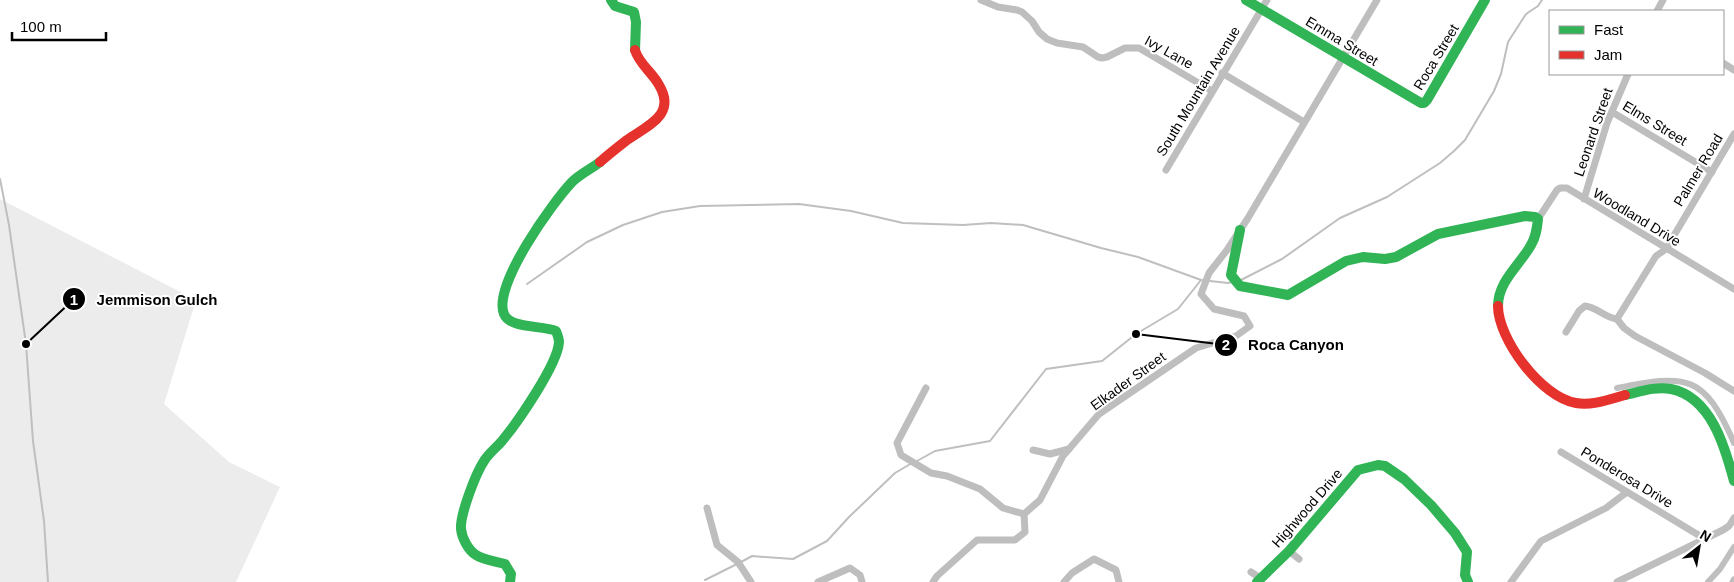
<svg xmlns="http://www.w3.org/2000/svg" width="1734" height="582" viewBox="0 0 1734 582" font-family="Helvetica,sans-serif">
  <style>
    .green { fill: #ececec }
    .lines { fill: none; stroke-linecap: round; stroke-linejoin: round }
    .stream { stroke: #bfbfbf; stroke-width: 2 }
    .canal { stroke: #bfbfbf; stroke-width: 6 }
    .street { stroke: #bebebe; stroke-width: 7 }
    .fast { stroke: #30b455; stroke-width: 10 }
    .jam { stroke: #e5322d; stroke-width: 10 }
    .labels { text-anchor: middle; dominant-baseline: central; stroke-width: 4; stroke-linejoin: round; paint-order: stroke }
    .street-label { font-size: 14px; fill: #000; stroke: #fff }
    .leader { fill: none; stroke: #000; stroke-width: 2 }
    .callout-dot { fill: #000; stroke: #fff; stroke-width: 2 }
    .mark-label { font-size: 15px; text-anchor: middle; font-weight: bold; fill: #fff }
    .callout-label { font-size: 15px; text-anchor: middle; font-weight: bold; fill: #000; stroke: #fff; stroke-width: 4; stroke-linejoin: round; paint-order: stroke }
  </style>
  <rect width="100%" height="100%" fill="#fff"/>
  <polygon class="green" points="0,199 196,300 164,404 229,462 280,487 236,582 0,582"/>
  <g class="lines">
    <g class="stream">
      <polyline points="0,179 9,225 26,344 33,441 44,521 48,582"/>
      <polyline points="1241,280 1282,259 1340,218 1387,197 1440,163 1454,151 1465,140 1494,91 1501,74 1508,42 1526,14 1538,6 1542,0"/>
      <polyline points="527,284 587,242 623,225 662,212 700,206 799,204 851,211 903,223 963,225 991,223 1023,225 1101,248 1138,257 1201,280"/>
      <polyline points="917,461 935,451 990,441 1046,369 1102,361 1136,334 1178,309 1201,280 1228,283 1232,282"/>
      <polyline points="741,562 752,556 793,559 827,541 849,517 895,473 912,463"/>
      <polyline points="705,580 737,564"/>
    </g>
    <g class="canal">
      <path d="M1617,388C1687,374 1704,374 1734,443"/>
      <polyline points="1708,582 1720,569 1734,547"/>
    </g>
    <g class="street">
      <polyline points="981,0 998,7 1017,10 1022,12 1032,21 1039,32 1047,39 1057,43 1083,47 1098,57 1102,58 1107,57 1125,48 1139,48 1212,91"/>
      <polyline points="1657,11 1663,0"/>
      <polyline points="1723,63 1734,70"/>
      <polyline points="1222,73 1304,122"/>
      <polyline points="1612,112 1712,172"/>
      <polyline points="1166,170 1267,0"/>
      <polyline points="1584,199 1607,123 1628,74"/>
      <polyline points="1538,219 1557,190 1560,188 1567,188 1734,289"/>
      <polyline points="1617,319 1656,256 1666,249 1734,134"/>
      <polyline points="1617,319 1624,328 1635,336 1705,373 1734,391"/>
      <path d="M1566,332L1579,311L1585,306C1597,307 1605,318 1617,319"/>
      <polyline points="926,388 897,443 901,455 931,473 947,476 980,489 1003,508 1024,514"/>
      <polyline points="1033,450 1050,454 1069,449"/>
      <polyline points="1561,452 1705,539"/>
      <polyline points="707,508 717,545 738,562 751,582"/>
      <polyline points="1024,514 1040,500 1063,456 1099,414 1196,348 1236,336 1250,326 1244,316 1214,309 1201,294 1209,273 1227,250 1248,218 1377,0"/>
      <polyline points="1289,551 1299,559"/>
      <polyline points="1251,572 1260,578"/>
      <polyline points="818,582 850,568 860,575 862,582"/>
      <polyline points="933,582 937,576 977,540 1015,540 1025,532 1024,514"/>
      <polyline points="1064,582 1072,573 1094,559 1116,570 1119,582"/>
      <polyline points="1511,582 1541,541 1606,508 1627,492"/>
      <polyline points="1617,582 1723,530 1729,526 1734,518"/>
      <polyline points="1733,582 1734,580"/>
    </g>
    <g class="fast">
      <polyline points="611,0 615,6 634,12 636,22 635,50"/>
      <polyline points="1246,0 1421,103 1424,103 1427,100 1485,0"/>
      <path d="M1240,230L1231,275L1240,286L1288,295L1346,261L1363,257L1385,259L1396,257L1438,234L1525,216L1535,217L1538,219C1537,228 1536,237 1531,245C1520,265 1498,281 1498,306"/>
      <path d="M1625,395C1639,392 1656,386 1671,389C1711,397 1725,447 1734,481"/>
      <path d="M510,582L511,574L505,564C495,561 484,560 476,555C468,550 462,538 461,529C460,514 476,473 484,461C489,453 496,448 502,441C517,423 558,364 559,342C559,338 557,334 556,331C542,325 510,329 504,314C492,286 553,202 572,182C580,174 591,169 600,162"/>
      <polyline points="1257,582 1289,551 1358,470 1378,465 1385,466 1404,479 1431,505 1455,533 1467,552 1465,575 1468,582"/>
    </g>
    <g class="jam">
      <path d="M600,162C609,154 618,147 627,140C647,126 677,115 659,85C652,72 639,64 635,50"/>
      <path d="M1498,306C1498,339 1541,397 1576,403C1592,406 1610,399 1625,395"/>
    </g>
  </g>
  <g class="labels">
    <g class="street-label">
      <text transform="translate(1342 41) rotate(31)">Emma Street</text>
      <text transform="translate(1169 52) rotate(29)">Ivy Lane</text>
      <text transform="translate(1436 57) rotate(-59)">Roca Street</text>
      <text transform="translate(1198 91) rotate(-59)">South Mountain Avenue</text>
      <text transform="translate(1655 123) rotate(31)">Elms Street</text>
      <text transform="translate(1593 132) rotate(-71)">Leonard Street</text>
      <text transform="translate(1698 170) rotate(-59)">Palmer Road</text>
      <text transform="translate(1637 217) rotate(31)">Woodland Drive</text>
      <text transform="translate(1128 381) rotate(-36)">Elkader Street</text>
      <text transform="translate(1627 477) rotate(31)">Ponderosa Drive</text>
      <text transform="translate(1307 508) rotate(-49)">Highwood Drive</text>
    </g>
  </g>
  <path class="leader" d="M26 344L74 299M1136 334L1226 345"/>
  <g class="callout-dot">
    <circle cx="26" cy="344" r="5"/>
    <circle cx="1136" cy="334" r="5"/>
    <circle cx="74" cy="299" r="12"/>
    <circle cx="1226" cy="345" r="12"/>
  </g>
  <g class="mark-label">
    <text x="74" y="305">1</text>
    <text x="1226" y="350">2</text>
  </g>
  <g class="callout-label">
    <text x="157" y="305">Jemmison Gulch</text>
    <text x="1296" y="350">Roca Canyon</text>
  </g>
  <rect x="1549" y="10" width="175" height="65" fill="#ffffff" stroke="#999999"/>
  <rect x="1559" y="26" width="25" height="8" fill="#30b455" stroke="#999999"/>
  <text x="1594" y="35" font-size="15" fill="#000000">Fast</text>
  <rect x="1559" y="51" width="25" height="8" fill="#e5322d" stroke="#999999"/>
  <text x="1594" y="60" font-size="15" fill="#000000">Jam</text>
  <g transform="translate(1699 547) rotate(31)" stroke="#ffffff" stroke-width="4" paint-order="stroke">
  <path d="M0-4L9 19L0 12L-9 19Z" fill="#000000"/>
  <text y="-8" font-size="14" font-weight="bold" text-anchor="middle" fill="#000000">N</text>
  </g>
  <path d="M12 32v8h94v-8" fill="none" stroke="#000000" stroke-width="2.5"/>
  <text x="20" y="32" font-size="15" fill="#000000" stroke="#ffffff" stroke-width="4" paint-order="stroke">100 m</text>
</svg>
